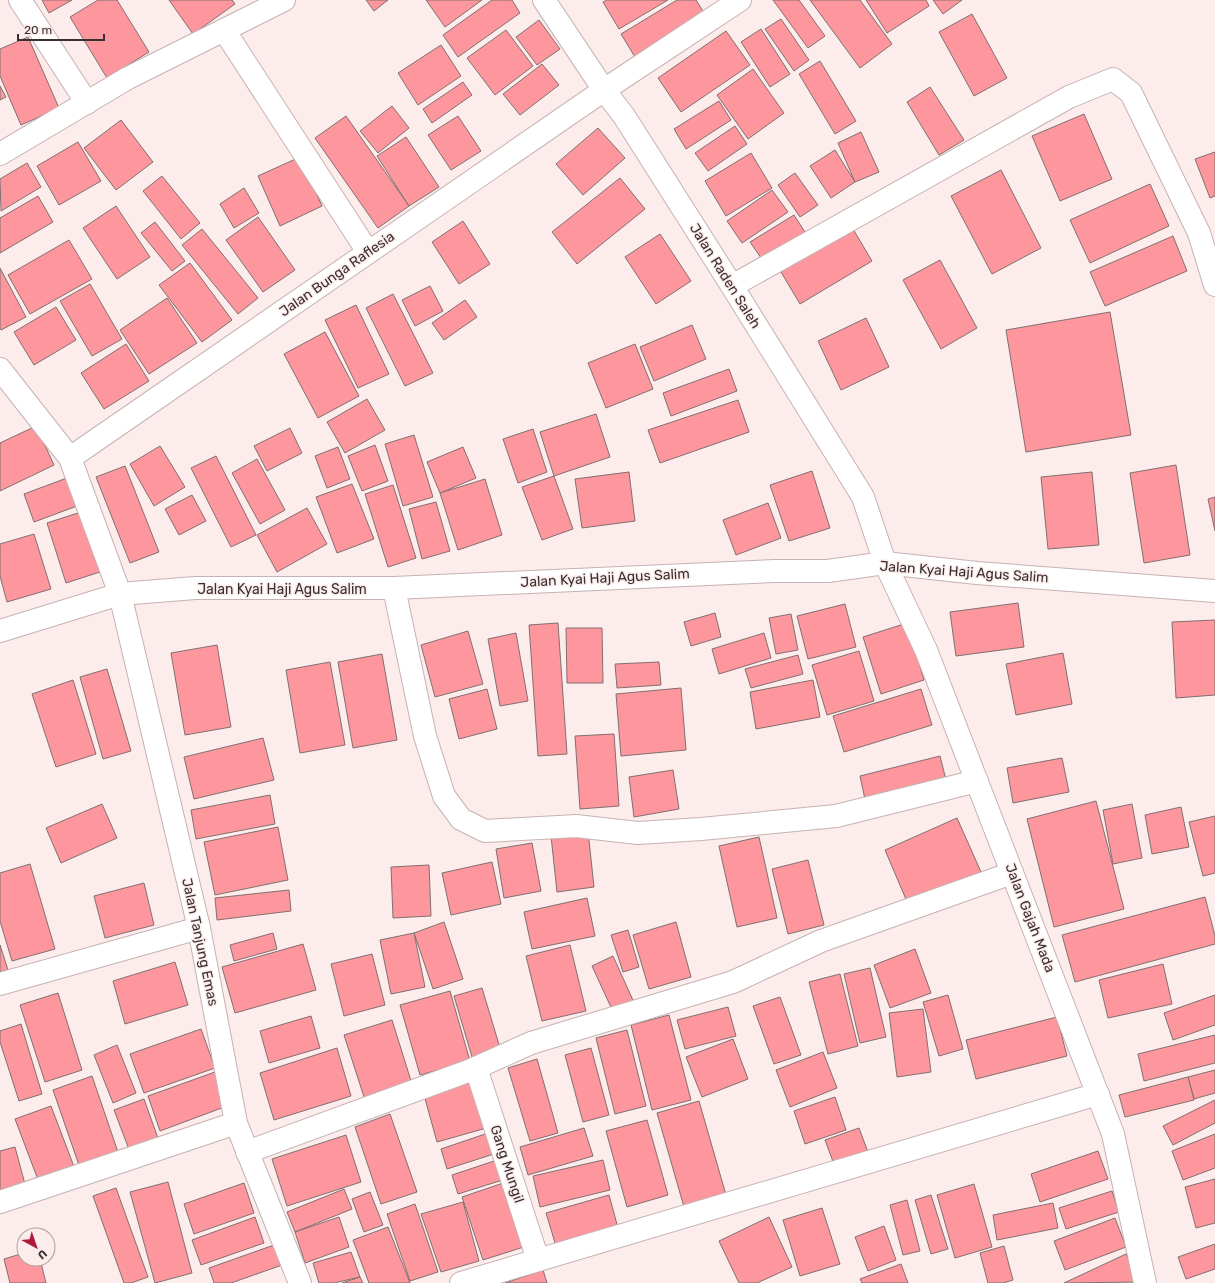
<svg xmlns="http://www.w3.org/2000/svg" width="1215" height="1283" viewBox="0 0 1215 1283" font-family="Rubik,sans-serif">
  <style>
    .building { fill: #fd979d; stroke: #816f6f }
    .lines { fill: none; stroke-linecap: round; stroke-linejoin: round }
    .minor-casing { stroke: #c6b2b2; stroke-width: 24 }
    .minor { stroke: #fff; stroke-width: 22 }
    .labels { text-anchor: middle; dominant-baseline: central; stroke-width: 3; stroke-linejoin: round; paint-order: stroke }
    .street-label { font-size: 14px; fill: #383030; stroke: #fdecec }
  </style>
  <rect width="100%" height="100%" fill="#fdecec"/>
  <g class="building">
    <polygon points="42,0 72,0 49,13"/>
    <polygon points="98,0 117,0 149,52 107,78 70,17"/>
    <polygon points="169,0 232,0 235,4 193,34"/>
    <polygon points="366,0 388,0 374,11"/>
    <polygon points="426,0 482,0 445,27"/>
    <polygon points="492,0 512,0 520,13 458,57 443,35"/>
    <polygon points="607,0 668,0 619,29 603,2"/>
    <polygon points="677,0 696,0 708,19 638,62 621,34"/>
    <polygon points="773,0 799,0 825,36 808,48"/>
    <polygon points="810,0 860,0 892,44 860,68"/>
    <polygon points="866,0 926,0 929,6 887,33"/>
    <polygon points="933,0 962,0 943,14"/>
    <polygon points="972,14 1007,78 974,96 939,32"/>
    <polygon points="781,19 809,60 794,71 765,29"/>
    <polygon points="539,20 560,49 537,65 516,37"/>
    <polygon points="761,29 790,74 770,87 741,42"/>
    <polygon points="506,30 533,66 495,95 467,58"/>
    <polygon points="726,31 750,65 681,112 658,78"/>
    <polygon points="28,37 59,108 21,125 0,76 0,49"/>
    <polygon points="441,45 461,76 418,105 398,73"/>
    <polygon points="820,61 856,121 835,134 799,74"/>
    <polygon points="542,64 559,85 520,115 503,94"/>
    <polygon points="753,69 784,113 748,139 717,95"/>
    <polygon points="463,82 472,95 432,123 423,109"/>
    <polygon points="0,86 6,97 0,100"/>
    <polygon points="930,87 964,140 939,155 907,102"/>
    <polygon points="719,101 731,120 686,149 674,129"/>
    <polygon points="392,106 409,128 378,153 360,131"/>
    <polygon points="1084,114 1112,179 1060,201 1032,136"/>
    <polygon points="346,116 409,206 378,228 315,138"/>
    <polygon points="458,116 481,151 451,170 428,135"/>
    <polygon points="121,120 153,162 116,190 84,148"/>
    <polygon points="735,126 747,144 708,171 695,153"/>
    <polygon points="598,128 625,158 583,195 556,164"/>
    <polygon points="861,132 879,172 855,182 838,143"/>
    <polygon points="406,137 439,187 409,206 377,156"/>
    <polygon points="78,142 101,181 59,205 37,166"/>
    <polygon points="835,150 855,182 831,198 810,166"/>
    <polygon points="1215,152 1215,196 1210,198 1195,159"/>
    <polygon points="751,153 772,188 726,216 705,181"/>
    <polygon points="300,157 322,206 280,226 258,176"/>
    <polygon points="27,163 41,187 1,211 0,179"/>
    <polygon points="1001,170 1041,248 992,274 951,196"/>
    <polygon points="795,173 818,205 800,217 778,185"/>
    <polygon points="162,176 200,223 181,239 143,191"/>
    <polygon points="620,178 645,209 577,264 552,232"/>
    <polygon points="1150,184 1169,226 1090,263 1070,220"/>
    <polygon points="244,188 259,213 234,228 220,204"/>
    <polygon points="772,190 788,212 742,243 727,221"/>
    <polygon points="38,196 53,222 0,253 0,218"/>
    <polygon points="116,206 150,257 117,279 83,228"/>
    <polygon points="794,215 810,240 766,265 750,242"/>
    <polygon points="258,217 295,270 263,292 226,240"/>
    <polygon points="463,221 490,264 459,284 432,242"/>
    <polygon points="155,222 185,261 172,271 141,233"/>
    <polygon points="850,224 872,261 800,304 778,267"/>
    <polygon points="202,229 258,298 238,314 182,245"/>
    <polygon points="660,234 691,281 656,304 625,257"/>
    <polygon points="1173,236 1187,271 1105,306 1090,272"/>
    <polygon points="69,240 92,279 30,314 8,275"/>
    <polygon points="940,260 977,328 941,349 903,280"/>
    <polygon points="190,263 232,320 202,342 159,285"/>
    <polygon points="0,268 26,317 1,330 0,328"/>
    <polygon points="90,284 122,339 92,356 60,301"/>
    <polygon points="430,286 443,311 415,326 402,300"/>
    <polygon points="393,294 433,373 405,386 366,308"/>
    <polygon points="167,298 197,343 149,374 120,330"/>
    <polygon points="465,300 477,317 444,340 432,323"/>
    <polygon points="356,305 389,374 358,388 325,320"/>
    <polygon points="56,307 76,340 34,365 14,332"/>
    <polygon points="1110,312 1131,435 1026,452 1006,330"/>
    <polygon points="866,318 889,367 841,390 818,341"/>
    <polygon points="692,325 706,359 654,381 640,347"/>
    <polygon points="325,332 359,396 318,418 284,354"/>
    <polygon points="126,344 149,381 104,409 81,373"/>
    <polygon points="635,344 653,389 606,408 588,363"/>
    <polygon points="729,369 737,391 671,416 663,393"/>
    <polygon points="367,399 385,430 345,453 327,422"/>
    <polygon points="738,400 749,432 660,463 648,430"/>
    <polygon points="596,414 610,457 554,476 540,432"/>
    <polygon points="36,426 54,465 0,491 0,443"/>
    <polygon points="290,428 302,453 267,471 254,446"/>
    <polygon points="533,429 547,472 518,483 503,439"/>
    <polygon points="414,435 433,497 403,506 385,444"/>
    <polygon points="375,445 388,481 362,491 348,456"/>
    <polygon points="160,446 185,487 154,506 130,464"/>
    <polygon points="338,447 350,479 327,488 315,456"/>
    <polygon points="463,447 476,478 440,493 427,462"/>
    <polygon points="216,456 256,535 231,547 191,468"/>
    <polygon points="257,459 285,510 260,524 232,473"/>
    <polygon points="1176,465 1190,555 1144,563 1130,473"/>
    <polygon points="125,466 159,552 130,563 96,477"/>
    <polygon points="812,471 830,528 789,541 770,485"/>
    <polygon points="629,472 635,521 582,528 575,479"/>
    <polygon points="1092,472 1099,545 1048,549 1041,477"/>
    <polygon points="554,476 573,529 542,540 522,487"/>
    <polygon points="67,478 77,506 34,522 24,494"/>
    <polygon points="485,479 502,535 458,550 440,493"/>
    <polygon points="352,484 374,539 337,553 316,497"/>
    <polygon points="393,485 416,558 388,567 365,494"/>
    <polygon points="192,495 206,521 179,535 165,509"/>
    <polygon points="1215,497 1215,531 1208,499"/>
    <polygon points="436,502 450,551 422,559 409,509"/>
    <polygon points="768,503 781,538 736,555 723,520"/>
    <polygon points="307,508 327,544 277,572 257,535"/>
    <polygon points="84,511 103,571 66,583 47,523"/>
    <polygon points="34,534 51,589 7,602 0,576 0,544"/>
    <polygon points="1018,603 1024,647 956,656 950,612"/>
    <polygon points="845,604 856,647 808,659 797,616"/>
    <polygon points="715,613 721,637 691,646 684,622"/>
    <polygon points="791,614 798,650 776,654 769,618"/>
    <polygon points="1215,620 1215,695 1176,698 1172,622"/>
    <polygon points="558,623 567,754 538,756 529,625"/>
    <polygon points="907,623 924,680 881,694 863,637"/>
    <polygon points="566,628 602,628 603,683 567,683"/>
    <polygon points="468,631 483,684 435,697 421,645"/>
    <polygon points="516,633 528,701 500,706 488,639"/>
    <polygon points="764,633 771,658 719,674 712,649"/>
    <polygon points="217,645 231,727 185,735 171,653"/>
    <polygon points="859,651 874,701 827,715 812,665"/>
    <polygon points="1063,653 1072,704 1016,715 1006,664"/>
    <polygon points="382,654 397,740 353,748 338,662"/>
    <polygon points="798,655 803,674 751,688 745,669"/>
    <polygon points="330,662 345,745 300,753 286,670"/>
    <polygon points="659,662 661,685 617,688 615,664"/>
    <polygon points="107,669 131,751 103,759 80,677"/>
    <polygon points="73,680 96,754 56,767 32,694"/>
    <polygon points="813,680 820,717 756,729 750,692"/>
    <polygon points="681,688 686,750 621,756 616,694"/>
    <polygon points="487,689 497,729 459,739 449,699"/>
    <polygon points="921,689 932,725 844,752 833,716"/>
    <polygon points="614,734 619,806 580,809 575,736"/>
    <polygon points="263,738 274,780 194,799 184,757"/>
    <polygon points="940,756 947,784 866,804 860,776"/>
    <polygon points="1062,758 1069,792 1013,803 1007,768"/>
    <polygon points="673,770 679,809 634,817 629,777"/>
    <polygon points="270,795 275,824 196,839 191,810"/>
    <polygon points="1096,801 1124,909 1054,927 1027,819"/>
    <polygon points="102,804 117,838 61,863 46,828"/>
    <polygon points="1132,804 1142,858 1113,864 1103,810"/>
    <polygon points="1181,807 1189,847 1152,854 1145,815"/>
    <polygon points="1215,816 1215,873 1203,876 1189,822"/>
    <polygon points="957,818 981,872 908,904 885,850"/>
    <polygon points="278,827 288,880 215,895 204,842"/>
    <polygon points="588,831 594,887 557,892 551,836"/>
    <polygon points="759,837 777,918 737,927 719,846"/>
    <polygon points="532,843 541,891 504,898 496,849"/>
    <polygon points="808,860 824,925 788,934 772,869"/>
    <polygon points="492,862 501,904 451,915 442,873"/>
    <polygon points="30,864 55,949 12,961 0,921 0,873"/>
    <polygon points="429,865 431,916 393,918 391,867"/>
    <polygon points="144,883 154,925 105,938 94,896"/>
    <polygon points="289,890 291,911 217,920 215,898"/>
    <polygon points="1205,897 1215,936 1215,944 1075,982 1062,935"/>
    <polygon points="587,898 595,936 532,949 524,912"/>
    <polygon points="444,922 463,979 433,989 414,933"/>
    <polygon points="676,922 691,977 649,989 633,935"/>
    <polygon points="628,930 639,967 623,972 611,935"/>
    <polygon points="273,933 277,949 234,961 230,945"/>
    <polygon points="414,933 425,987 391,994 380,940"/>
    <polygon points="303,944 316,990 235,1013 222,967"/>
    <polygon points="0,945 8,970 0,972"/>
    <polygon points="570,945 586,1011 542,1021 526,956"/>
    <polygon points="915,949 931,993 890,1008 874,965"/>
    <polygon points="372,954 385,1005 344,1016 331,964"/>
    <polygon points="613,956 636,1007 615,1016 592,966"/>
    <polygon points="175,962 188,1005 125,1024 113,981"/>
    <polygon points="1163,964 1172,1004 1108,1018 1099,980"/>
    <polygon points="870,968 886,1037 860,1043 844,974"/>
    <polygon points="840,974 858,1046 828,1054 809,982"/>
    <polygon points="482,988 500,1048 472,1057 454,996"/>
    <polygon points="450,991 470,1061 420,1075 400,1005"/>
    <polygon points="58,993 82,1070 45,1082 20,1005"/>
    <polygon points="948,995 963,1049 939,1056 923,1002"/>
    <polygon points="1215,995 1215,1025 1173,1040 1164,1013"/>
    <polygon points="780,997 801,1055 774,1064 753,1006"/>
    <polygon points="728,1007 736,1036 685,1049 677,1020"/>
    <polygon points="923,1009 931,1072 897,1077 889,1013"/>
    <polygon points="669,1015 691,1100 652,1110 631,1025"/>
    <polygon points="311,1016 320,1048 269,1063 260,1031"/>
    <polygon points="1057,1017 1067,1056 976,1079 966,1040"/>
    <polygon points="392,1020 412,1084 365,1100 344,1035"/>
    <polygon points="21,1024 42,1094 19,1101 0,1042 0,1031"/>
    <polygon points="201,1029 215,1068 144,1093 130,1054"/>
    <polygon points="627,1030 646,1106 615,1114 596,1038"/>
    <polygon points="1215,1035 1215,1063 1144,1081 1138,1054"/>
    <polygon points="733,1039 748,1079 702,1097 686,1057"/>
    <polygon points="117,1045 136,1093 113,1103 94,1055"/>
    <polygon points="337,1048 351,1096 274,1120 260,1073"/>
    <polygon points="591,1048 609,1115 583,1122 565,1055"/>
    <polygon points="823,1052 837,1088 790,1107 776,1070"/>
    <polygon points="537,1059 558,1133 530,1141 508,1068"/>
    <polygon points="1215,1070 1215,1093 1194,1099 1188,1077"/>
    <polygon points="215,1072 227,1106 160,1131 148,1096"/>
    <polygon points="92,1076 119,1155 80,1168 53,1090"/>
    <polygon points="1188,1077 1194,1100 1125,1117 1119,1095"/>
    <polygon points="477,1080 490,1127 437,1142 424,1095"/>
    <polygon points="835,1097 846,1130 805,1144 794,1111"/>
    <polygon points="144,1099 159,1141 130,1152 114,1110"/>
    <polygon points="1215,1100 1215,1123 1173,1145 1163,1126"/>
    <polygon points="699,1101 726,1195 684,1207 657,1113"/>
    <polygon points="51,1106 76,1172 40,1185 15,1119"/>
    <polygon points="390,1114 417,1192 381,1204 355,1127"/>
    <polygon points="647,1120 668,1195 627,1207 606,1131"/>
    <polygon points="584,1128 593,1156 528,1175 520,1147"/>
    <polygon points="859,1128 869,1155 835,1167 825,1140"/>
    <polygon points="494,1131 500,1152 447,1169 441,1149"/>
    <polygon points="1215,1134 1215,1168 1183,1180 1172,1151"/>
    <polygon points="346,1135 361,1182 287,1206 272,1159"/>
    <polygon points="15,1147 26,1188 0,1195 0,1151"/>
    <polygon points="1098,1151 1108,1179 1040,1202 1031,1174"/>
    <polygon points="503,1158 509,1178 458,1194 452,1175"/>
    <polygon points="603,1160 610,1190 540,1207 533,1176"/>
    <polygon points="1215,1179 1215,1223 1196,1228 1185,1187"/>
    <polygon points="509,1181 530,1245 483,1260 462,1197"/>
    <polygon points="168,1182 192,1273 155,1283 130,1192"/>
    <polygon points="244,1183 254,1213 194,1234 184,1204"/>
    <polygon points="974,1184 992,1247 955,1258 937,1195"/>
    <polygon points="116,1188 148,1277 131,1283 124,1283 93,1196"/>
    <polygon points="344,1189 352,1209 295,1232 287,1212"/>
    <polygon points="1112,1191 1119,1212 1066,1229 1059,1208"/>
    <polygon points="370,1192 383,1225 364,1232 352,1199"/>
    <polygon points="609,1195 618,1228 556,1246 546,1213"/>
    <polygon points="931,1195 948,1249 931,1254 915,1200"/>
    <polygon points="907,1200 920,1251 903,1255 890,1205"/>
    <polygon points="463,1202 479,1261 441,1272 421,1214"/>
    <polygon points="1053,1203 1058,1228 997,1240 993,1215"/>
    <polygon points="415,1204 438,1272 410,1281 387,1214"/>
    <polygon points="822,1208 840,1264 800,1276 783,1220"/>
    <polygon points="255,1217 264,1243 201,1265 192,1240"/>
    <polygon points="339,1217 349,1247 305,1263 295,1232"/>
    <polygon points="769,1217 792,1267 757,1283 739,1283 719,1241"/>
    <polygon points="1115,1218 1126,1247 1065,1270 1054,1241"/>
    <polygon points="884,1226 896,1260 868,1271 855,1237"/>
    <polygon points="388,1227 410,1283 369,1283 353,1240"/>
    <polygon points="277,1244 285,1264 231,1283 214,1283 209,1268"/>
    <polygon points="1215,1244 1215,1269 1186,1279 1178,1257"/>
    <polygon points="1004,1246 1013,1280 1003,1283 988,1283 980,1253"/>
    <polygon points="351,1252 360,1277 334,1283 319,1283 313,1263"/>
    <polygon points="24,1253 24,1259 40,1259 46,1283 10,1283 4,1259"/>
    <polygon points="1126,1254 1139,1282 1064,1283"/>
    <polygon points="901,1264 908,1283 862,1283 860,1279"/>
    <polygon points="543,1270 547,1283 505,1283"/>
    <polygon points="360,1277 363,1283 342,1283"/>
  </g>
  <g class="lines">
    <defs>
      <g id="minor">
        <polyline points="20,0 87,103"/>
        <polyline points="544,0 604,90 624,116 732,286 863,497 885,563 926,650 1113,1134 1145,1283"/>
        <polyline points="224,30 368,252"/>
        <polyline points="0,154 128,78 284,0"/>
        <polyline points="732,286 1069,97 1113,79 1131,93 1199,233 1215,285"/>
        <polyline points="0,369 70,458 120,594 199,928 236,1123 300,1283"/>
        <polyline points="70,458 604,90 740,0"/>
        <polyline points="394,588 425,736 444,796 461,819 485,831 576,826 638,833 701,829 836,816 977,781"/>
        <polyline points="0,631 120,594 195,588 394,588 775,571 828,571 885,563 977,573 1215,591"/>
        <polyline points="0,984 199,928"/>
        <polyline points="476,1068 538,1260"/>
        <polyline points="247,1152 471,1070 531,1043 733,982 821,941 1012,873"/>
        <polyline points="0,1202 236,1123"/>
        <polyline points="461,1283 1098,1094"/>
      </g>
    </defs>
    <use href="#minor" class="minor-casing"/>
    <use href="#minor" class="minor"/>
  </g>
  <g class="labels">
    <g class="street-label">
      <text transform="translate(337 274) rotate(-35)">Jalan Bunga Raflesia</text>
      <text transform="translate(725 276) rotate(58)">Jalan Raden Saleh</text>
      <text transform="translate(964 572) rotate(4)">Jalan Kyai Haji Agus Salim</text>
      <text transform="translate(605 578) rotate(-3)">Jalan Kyai Haji Agus Salim</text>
      <text x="282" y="589">Jalan Kyai Haji Agus Salim</text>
      <text transform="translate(1030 918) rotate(69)">Jalan Gajah Mada</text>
      <text transform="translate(200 942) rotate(78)">Jalan Tanjung Emas</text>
      <text transform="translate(507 1164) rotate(72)">Gang Mungil</text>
    </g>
  </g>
  <g transform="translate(36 1247) rotate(140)"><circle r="19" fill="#fdecec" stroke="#aea1a1"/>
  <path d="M0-3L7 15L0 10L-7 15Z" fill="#af1a3a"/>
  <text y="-6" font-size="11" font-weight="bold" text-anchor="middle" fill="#383030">U</text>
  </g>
  <path d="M18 34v6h86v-6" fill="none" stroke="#383030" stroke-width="2"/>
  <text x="24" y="34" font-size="12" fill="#383030" stroke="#fdecec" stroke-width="3" paint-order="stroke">20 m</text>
</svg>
